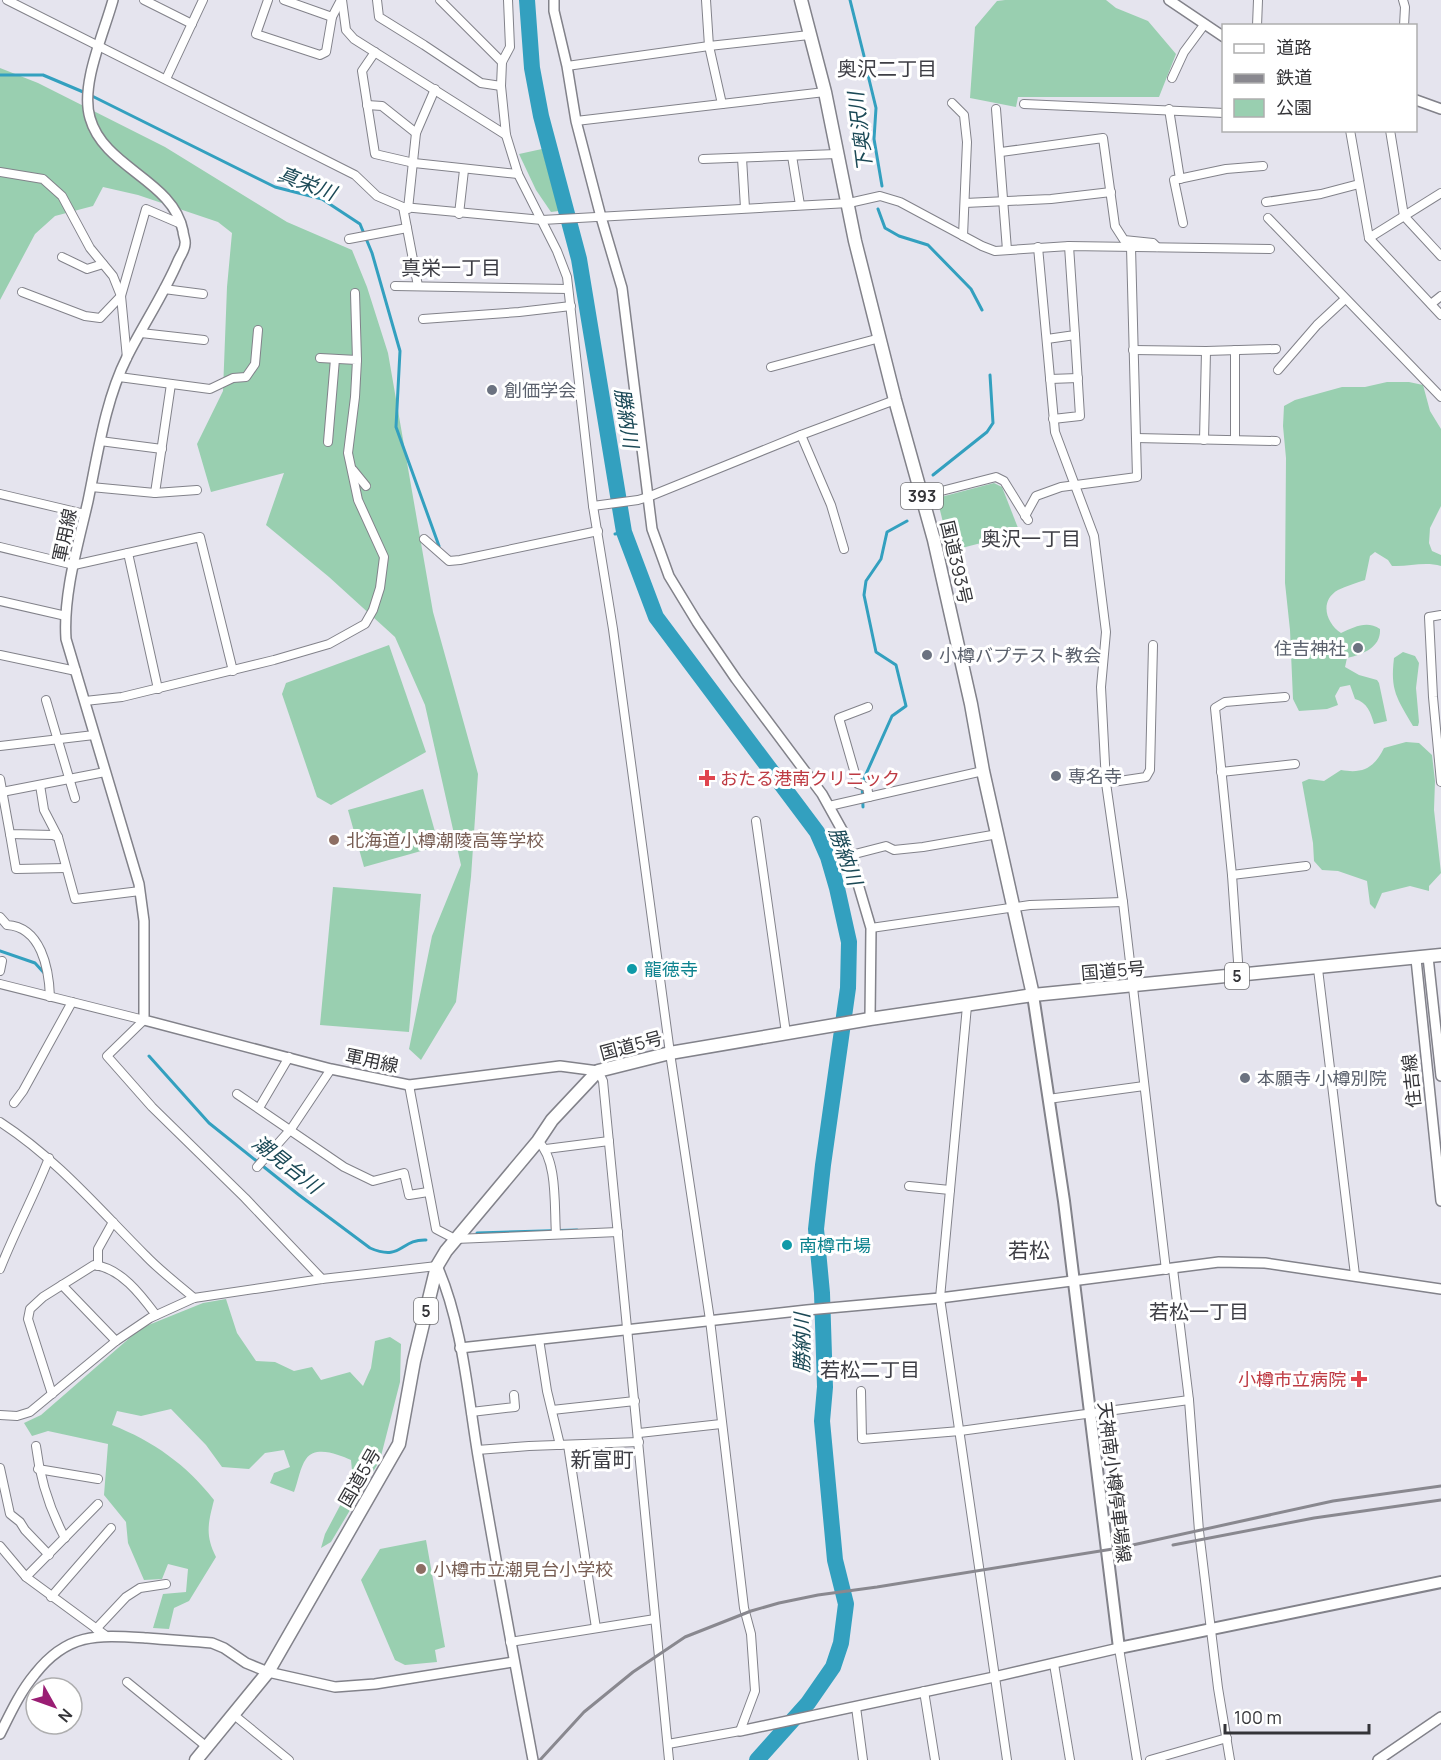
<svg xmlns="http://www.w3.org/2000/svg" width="1441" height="1760" viewBox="0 0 1441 1760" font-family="Manrope,'Noto Sans JP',sans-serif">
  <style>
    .green { fill: #99cfb0 }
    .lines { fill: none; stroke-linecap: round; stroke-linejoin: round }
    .stream { stroke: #33a0bf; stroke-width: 3 }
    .river { stroke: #33a0bf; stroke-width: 16 }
    .minor-casing { stroke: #82828a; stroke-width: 10 }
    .tertiary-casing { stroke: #82828a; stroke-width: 12 }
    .secondary-casing { stroke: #82828a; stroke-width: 14 }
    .trunk-casing { stroke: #82828a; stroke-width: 15 }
    .minor { stroke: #fff; stroke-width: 8 }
    .tertiary { stroke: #fff; stroke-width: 9 }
    .secondary { stroke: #fff; stroke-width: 10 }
    .trunk { stroke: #fff; stroke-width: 12 }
    .rail { stroke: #89888f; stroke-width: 3 }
    .worship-dot { fill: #6b7280; stroke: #fff; stroke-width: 2 }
    .health-dot { fill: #e0444e; stroke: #fff; stroke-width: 2 }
    .education-dot { fill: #8d6e63; stroke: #fff; stroke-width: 2 }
    .culture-dot { fill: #0f9aa8; stroke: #fff; stroke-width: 2 }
    .labels { text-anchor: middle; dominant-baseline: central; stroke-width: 6; stroke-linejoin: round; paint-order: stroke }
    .shield { fill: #fff; stroke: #717174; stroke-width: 1.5 }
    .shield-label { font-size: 16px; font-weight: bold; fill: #343438 }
    .worship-label { font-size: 18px; fill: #5b616d; stroke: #fff; text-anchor: start }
    .street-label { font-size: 18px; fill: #343438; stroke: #fff }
    .health-label { font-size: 18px; fill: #be3a42; stroke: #fff; text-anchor: start }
    .education-label { font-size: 18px; fill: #785e54; stroke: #fff; text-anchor: start }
    .culture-label { font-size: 18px; fill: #0d838f; stroke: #fff; text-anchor: start }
    .neighbourhood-label { font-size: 20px; fill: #3e3e45; stroke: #fff }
    .water-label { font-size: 20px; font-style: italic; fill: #1b4956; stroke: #fff }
    .quarter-label { font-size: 21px; fill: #3e3e45; stroke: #fff }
  </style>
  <rect width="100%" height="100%" fill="#e5e4ee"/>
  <g class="green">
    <polygon points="1005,0 1106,0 1116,8 1148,21 1176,54 1159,97 1018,97 1016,107 970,98 975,27 997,1"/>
    <polygon points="0,68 38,83 165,147 287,222 352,250 367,287 388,353 433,612 478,774 471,877 456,1002 421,1060 409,1049 432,936 461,865 425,705 395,637 329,577 266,525 284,473 211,492 197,444 223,391 227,287 232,233 218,222 138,195 103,187 93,206 55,216 35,234 0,300"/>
    <polygon points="542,149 559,211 551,212 536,190 519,154"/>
    <path d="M1387,382H1409L1423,385L1430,411L1441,429V506L1430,528L1429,543L1432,551L1441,555V566C1424,561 1409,567 1392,566L1388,560L1375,552L1370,556L1365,580C1356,583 1346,586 1338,590C1319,601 1326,623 1341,633C1354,627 1367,620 1380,629C1381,647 1364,654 1347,658L1345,667L1359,675L1377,680L1379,683L1387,721L1374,724C1371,713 1367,702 1355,699L1350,685L1340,687L1335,696L1338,705L1327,709L1299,711L1293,699L1290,630L1285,583L1286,458L1283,426L1284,406L1295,400L1342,387H1365Z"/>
    <polygon points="994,483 1002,487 1020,533 950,551 937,498"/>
    <polygon points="389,645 426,752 331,805 317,797 282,694 286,683"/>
    <path d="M1403,652L1415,656L1419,663L1416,688L1419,722L1418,726H1413C1397,698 1390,691 1394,658Z"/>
    <path d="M1406,742L1419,743L1432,755L1435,781L1434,810L1441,873L1429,886V891L1410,886L1382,893L1375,909L1370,904L1367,881L1338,871L1322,870L1314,861L1313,843L1302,782L1309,779L1324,781L1341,770C1363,774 1374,768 1384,748Z"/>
    <polygon points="423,789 439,846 364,867 348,810"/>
    <polygon points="333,887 421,894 409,1032 320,1025"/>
    <path d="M226,1299L237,1333L256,1361L275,1362L294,1371L312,1367L321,1380L350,1372L363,1386L371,1368L375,1341L390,1337L401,1344L400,1382L380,1460L331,1542L321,1548L325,1534L353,1481L351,1460C339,1455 316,1445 306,1459C300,1467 298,1482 294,1492L270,1483L274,1473L290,1467L284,1450L265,1453L249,1469L222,1467L206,1445L171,1409L141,1416L117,1411L112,1425C153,1441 187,1465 214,1500C208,1524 205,1535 216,1557L189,1601L174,1608L169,1629L153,1628L163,1594L186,1592L188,1569L168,1564L162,1579L144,1580L128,1543L126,1522L104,1495L108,1444L48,1431L32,1436L24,1423L41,1415L141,1328L203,1303Z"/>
    <polygon points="426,1540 445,1647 435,1650 437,1662 405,1665 395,1660 361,1580 380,1549"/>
  </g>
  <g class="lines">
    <g class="stream">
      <polyline points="850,0 864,56"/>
      <polyline points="0,75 43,75 88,94 275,187 322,199 360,224 372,253 400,351 396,427 439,546"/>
      <polyline points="868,75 876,108 874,139 882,186"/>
      <polyline points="878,209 885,228 899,236 928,245 971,289 982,310"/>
      <polyline points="933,475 987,432 993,423 990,375"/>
      <polyline points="615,534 624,532"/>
      <polyline points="863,807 862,783 892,716 906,706 896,665 876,652 864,595 866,581 881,559 887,532 907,521"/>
      <polyline points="0,951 35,963 45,974"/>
      <path d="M149,1056L209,1123L299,1195L370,1248C402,1262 400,1239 426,1240"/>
      <polyline points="477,1233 577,1230"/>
    </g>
    <polyline class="river" points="527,0 532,68 541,116 579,259 624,532 656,617 817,832 828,857 837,888 849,942 848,988 823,1165 816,1229 822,1293 825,1387 822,1421 835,1560 846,1604 841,1643 833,1667 808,1703 757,1760"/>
    <defs>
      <g id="minor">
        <polyline points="7,0 355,175 377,196 403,207 542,220 849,203 880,196 900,202 982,246 995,251 1069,246 1270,249"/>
        <polyline points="144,0 192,24"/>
        <polyline points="268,0 256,34 320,55 326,52 332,17 341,0"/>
        <polyline points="284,0 332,17"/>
        <polyline points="342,0 346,30 354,39 506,135"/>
        <polyline points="377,0 379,17 424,45 481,83 501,86"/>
        <polyline points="440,0 502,62"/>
        <polyline points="508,0 510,47 502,62 501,86 506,135 518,174 557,251 567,277 593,506 613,629 670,1053 710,1320 744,1608 751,1634 755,1691 740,1731 668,1744"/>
        <polyline points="706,0 709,46 722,104"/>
        <polyline points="1403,0 1405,7 1404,26"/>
        <polyline points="1257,26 1258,0"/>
        <polyline points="375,52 362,71 375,154 414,163 518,174"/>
        <polyline points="567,66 709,46 809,35"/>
        <polyline points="1172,78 1184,52 1204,25"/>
        <polyline points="166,79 203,0"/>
        <polyline points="952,103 964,115 967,142 963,236"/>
        <polyline points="1024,104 1224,113"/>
        <polyline points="367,105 382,106 416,133"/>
        <polyline points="996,109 1007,250"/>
        <polyline points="1169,109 1180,179"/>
        <polyline points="576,121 825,92"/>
        <polyline points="1350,130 1369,238 1441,315"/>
        <polyline points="1390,130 1404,216 1441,256"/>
        <polyline points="1001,152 1103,138 1115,226 1124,240 1153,243 1157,247"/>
        <polyline points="792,156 800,205"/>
        <polyline points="742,158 745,208"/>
        <polyline points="703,159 837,154"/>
        <polyline points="0,172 43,179 62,196 90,248 113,276 121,296 127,358"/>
        <polyline points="1266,202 1321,194 1359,184"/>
        <polyline points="965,203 1051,199 1111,192"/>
        <polyline points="403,207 418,286"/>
        <polyline points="408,209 416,133 435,89"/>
        <polyline points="459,214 464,170"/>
        <polyline points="1268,218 1441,397"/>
        <polyline points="1183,223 1174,180 1226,169 1263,166"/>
        <polyline points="1369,238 1441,193"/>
        <polyline points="349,239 407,228"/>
        <polyline points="1038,247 1055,432 1094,536 1106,632 1101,687 1106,783 1123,902 1166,1270"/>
        <polyline points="62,257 87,269 103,264"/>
        <polyline points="395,286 568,289"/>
        <polyline points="164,289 203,294"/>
        <polyline points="22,292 85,316 100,318 121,296 146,209 181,224"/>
        <polyline points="355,293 357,360"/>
        <polyline points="1431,304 1441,296"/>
        <polyline points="423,319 519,312 571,306"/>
        <polyline points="141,333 204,340"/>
        <polyline points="1047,339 1075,335 1069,246"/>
        <polyline points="1133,350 1206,351 1276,349"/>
        <polyline points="771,367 880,338"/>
        <polyline points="1278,370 1317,325 1345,299"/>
        <polyline points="119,377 210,389 233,378 246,377 255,364 258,330"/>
        <polyline points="1050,379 1078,378"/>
        <polyline points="1053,419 1080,416 1075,335"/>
        <polyline points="801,435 831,505 844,549"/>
        <polyline points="1136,438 1276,441"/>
        <polyline points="1235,439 1235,350"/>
        <polyline points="1204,440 1206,351"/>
        <polyline points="100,441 162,449"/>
        <polyline points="328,442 335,359"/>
        <polyline points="353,470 366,486"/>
        <polyline points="91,487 155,493 197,490"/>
        <polyline points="155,493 171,384"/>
        <polyline points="0,494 85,514"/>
        <polyline points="922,496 996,477 1004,481 1028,520"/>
        <polyline points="593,506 638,500 648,497 801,435 895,400"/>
        <polyline points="1025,516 1036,496 1061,487 1137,477 1131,247"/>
        <polyline points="424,539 449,561 460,560 598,531"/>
        <polyline points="0,547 74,565 200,537 233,671"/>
        <polyline points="128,553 158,689"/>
        <polyline points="0,601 66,616"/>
        <polyline points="1441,615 1429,617 1433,697 1441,782"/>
        <polyline points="0,655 76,671"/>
        <polyline points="46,700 75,798"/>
        <polyline points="85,701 122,697 274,660 329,644 365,624 373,610 380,588 384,557 358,500 348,453 355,397 357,360 320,358"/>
        <polyline points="868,707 839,718 858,784 867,787 869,797"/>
        <polyline points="0,746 94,735"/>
        <polyline points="1221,772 1295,764"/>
        <polyline points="0,779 10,834 53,835 58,837 75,899 140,891"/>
        <polyline points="1106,783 1146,777 1150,770 1153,645"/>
        <polyline points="40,785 44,810 58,837"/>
        <polyline points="2,792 105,772"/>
        <polyline points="829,806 983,771"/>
        <polyline points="756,821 786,1033"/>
        <polyline points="10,834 16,869 66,868"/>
        <polyline points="851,855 886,846 894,850 923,847 998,834"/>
        <polyline points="1232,875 1306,866"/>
        <path d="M0,917L7,925C41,927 49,968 50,997"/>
        <polyline points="871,928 1030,905 1123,902"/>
        <polyline points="1318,969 1355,1275"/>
        <polyline points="0,971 2,961"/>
        <polyline points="1239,976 1232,875 1215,708 1225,702 1285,697"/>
        <polyline points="0,984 144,1020"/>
        <polyline points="967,1006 940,1298 1007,1760"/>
        <polyline points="144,1020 107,1056 152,1107 245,1198 322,1279"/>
        <polyline points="598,1071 603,1081 669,1760"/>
        <polyline points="409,1085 436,1229 455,1239 618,1232"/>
        <polyline points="237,1094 344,1167 373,1181 404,1173 409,1195 428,1192"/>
        <polyline points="1048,1099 1144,1086"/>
        <polyline points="14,1103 23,1091 72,1002"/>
        <polyline points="259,1108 289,1057"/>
        <path d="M0,1122C57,1159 98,1208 145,1255C160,1271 178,1284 194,1298"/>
        <path d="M538,1141C558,1160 554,1207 556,1234"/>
        <polyline points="546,1149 609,1141"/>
        <polyline points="257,1167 291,1129 331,1069"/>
        <polyline points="909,1186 950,1190"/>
        <polyline points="98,1266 98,1249 113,1222"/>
        <path d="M0,1269C15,1231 34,1196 49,1158"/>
        <polyline points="1173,1269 1189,1400 1199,1531 1218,1688 1230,1760"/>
        <polyline points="62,1285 116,1341"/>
        <polyline points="539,1339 547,1391 560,1445"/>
        <polyline points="861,1391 862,1439 960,1431 1189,1400"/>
        <path d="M52,1394L28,1319L30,1309L43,1297L94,1265C121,1268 141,1295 156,1315"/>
        <polyline points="552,1410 635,1401"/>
        <polyline points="471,1412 515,1407 514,1395"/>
        <polyline points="0,1415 17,1416 30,1412 116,1341 150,1318 194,1298 322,1279 437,1266"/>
        <polyline points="639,1433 721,1424"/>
        <polyline points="568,1445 596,1628"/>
        <path d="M36,1446C40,1480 49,1508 65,1538"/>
        <polyline points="477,1450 529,1446 639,1442"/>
        <polyline points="0,1468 10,1514 20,1522 25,1530 49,1555"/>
        <polyline points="38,1469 98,1479"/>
        <polyline points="0,1546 26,1577 105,1635"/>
        <polyline points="26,1577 98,1504"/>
        <polyline points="51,1597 111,1528"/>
        <polyline points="96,1629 126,1597 140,1588 166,1584"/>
        <polyline points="510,1642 655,1619"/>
        <polyline points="1119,1648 1137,1760"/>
        <polyline points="1054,1664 1070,1760"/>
        <polyline points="127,1682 207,1747"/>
        <polyline points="924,1691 935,1760"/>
        <polyline points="856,1707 863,1760"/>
        <polyline points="234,1715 289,1760"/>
        <polyline points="1150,1760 1227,1738"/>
      </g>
      <g id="tertiary">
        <path d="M113,0C104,33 80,85 90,118C104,168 173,180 183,231C183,235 186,241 185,244C185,250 180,256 178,261C164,294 143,325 127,357C105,401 98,453 88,501C78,545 63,594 66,639L139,884L144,921V1020L331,1069L409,1085L560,1066L598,1071"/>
        <polyline points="554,0 554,11 567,66 576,121 601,217 622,288 652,529 669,576 697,622 736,679 822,794 842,830 871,928 870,1019"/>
        <polyline points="1169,0 1224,37"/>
        <polyline points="1416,100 1441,109"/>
        <polyline points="1428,957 1441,1076"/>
        <polyline points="1416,959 1441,1201"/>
        <path d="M437,1266C462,1321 468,1396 478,1456C495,1558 514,1659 533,1760"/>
        <polyline points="460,1348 807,1310 940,1298 1219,1262 1265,1263 1441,1289"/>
        <polyline points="740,1731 994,1677 1119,1648"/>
        <path d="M0,1734C10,1714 20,1692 35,1674C68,1632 98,1635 147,1638C169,1640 190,1641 212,1643L224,1648L246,1663L268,1672L335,1687L375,1684L513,1662"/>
        <polyline points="1378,1760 1441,1717"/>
      </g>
      <polyline id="secondary" points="1033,995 1064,1201 1119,1648 1441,1582"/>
      <g id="trunk">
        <polyline points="801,0 825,92 855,241 895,400 934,540 971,704 983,771 1033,995"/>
        <polyline points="196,1760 268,1672 399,1444 414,1361 437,1266 446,1251 538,1141 552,1120 598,1071 670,1053 870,1019 1033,995 1441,955"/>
      </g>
    </defs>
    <use href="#minor" class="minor-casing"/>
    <use href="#tertiary" class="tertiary-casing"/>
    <use href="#secondary" class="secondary-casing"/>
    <use href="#trunk" class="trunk-casing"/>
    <use href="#minor" class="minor"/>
    <use href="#tertiary" class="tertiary"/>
    <use href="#secondary" class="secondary"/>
    <use href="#trunk" class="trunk"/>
    <g class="rail">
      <polyline points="1173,1545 1314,1518 1441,1500"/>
      <polyline points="540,1760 584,1712 633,1672 685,1637 751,1611 779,1603 818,1595 877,1587 1119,1548 1333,1501 1441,1486"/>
    </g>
  </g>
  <g class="worship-dot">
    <circle cx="492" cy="390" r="6"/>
    <circle cx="1358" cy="648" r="6"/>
    <circle cx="927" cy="655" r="6"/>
    <circle cx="1056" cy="776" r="6"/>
    <circle cx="1245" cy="1078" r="6"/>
  </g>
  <g class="health-dot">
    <path d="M704 769h6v6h6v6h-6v6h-6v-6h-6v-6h6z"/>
    <path d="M1356 1370h6v6h6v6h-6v6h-6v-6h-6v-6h6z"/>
  </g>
  <g class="education-dot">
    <circle cx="334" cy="840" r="6"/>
    <circle cx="421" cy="1569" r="6"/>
  </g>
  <g class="culture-dot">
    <circle cx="632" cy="969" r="6"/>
    <circle cx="787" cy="1245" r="6"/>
  </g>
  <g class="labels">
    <g class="shield">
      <rect x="901" y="483" width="42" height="26" rx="4.5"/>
      <rect x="1225" y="963" width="24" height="26" rx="4.5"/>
      <rect x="414" y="1298" width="24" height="26" rx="4.5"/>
    </g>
    <g class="shield-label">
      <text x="922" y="496">393</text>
      <text x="1237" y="976">5</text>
      <text x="426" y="1311">5</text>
    </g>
    <g class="worship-label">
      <text x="504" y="390">創価学会</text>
      <text x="1346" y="648" text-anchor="end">住吉神社</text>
      <text x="939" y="655">小樽バプテスト教会</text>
      <text x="1068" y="776">専名寺</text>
      <text x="1257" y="1078">本願寺 小樽別院</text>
    </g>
    <g class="street-label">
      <text transform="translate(64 535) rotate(-78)">軍用線</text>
      <text transform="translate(957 562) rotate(77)">国道393号</text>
      <text transform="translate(1113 970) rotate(-5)">国道5号</text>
      <text transform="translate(631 1045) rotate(-15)">国道5号</text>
      <text transform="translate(372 1060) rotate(12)">軍用線</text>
      <text transform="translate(1411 1081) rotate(-96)">住吉線</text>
      <text transform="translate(359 1477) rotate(-60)">国道5号</text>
      <text transform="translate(1115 1482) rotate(83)">天神南小樽停車場線</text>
    </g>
    <g class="health-label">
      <text x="720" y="778">おたる港南クリニック</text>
      <text x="1346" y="1379" text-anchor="end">小樽市立病院</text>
    </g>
    <g class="education-label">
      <text x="346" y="840">北海道小樽潮陵高等学校</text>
      <text x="433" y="1569">小樽市立潮見台小学校</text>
    </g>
    <g class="culture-label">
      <text x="644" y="969">龍徳寺</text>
      <text x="799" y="1245">南樽市場</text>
    </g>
    <g class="neighbourhood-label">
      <text x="887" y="68">奥沢二丁目</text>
      <text x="451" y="267">真栄一丁目</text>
      <text x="1031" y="538">奥沢一丁目</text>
      <text x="1199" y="1311">若松一丁目</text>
      <text x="870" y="1369">若松二丁目</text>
    </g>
    <g class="water-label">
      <text transform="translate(860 132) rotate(-97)">下奥沢川</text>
      <text transform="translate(307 183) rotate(21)">真栄川</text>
      <text transform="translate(627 418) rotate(81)">勝納川</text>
      <text transform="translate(846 856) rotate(70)">勝納川</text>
      <text transform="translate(287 1164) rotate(38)">潮見台川</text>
      <text transform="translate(801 1343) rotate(-90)">勝納川</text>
    </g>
    <g class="quarter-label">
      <text x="1029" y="1250">若松</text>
      <text x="602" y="1459">新富町</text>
    </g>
  </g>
  <rect x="1222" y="24" width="195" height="108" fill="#ffffff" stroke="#aeaeaf" stroke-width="1.5"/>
  <rect x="1234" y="44" width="30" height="9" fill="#ffffff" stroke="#aeaeaf" stroke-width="1.5"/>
  <text x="1276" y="54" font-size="18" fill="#343438">道路</text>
  <rect x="1234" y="74" width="30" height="9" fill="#89888f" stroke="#aeaeaf" stroke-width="1.5"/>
  <text x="1276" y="84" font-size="18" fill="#343438">鉄道</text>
  <rect x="1234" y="99" width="30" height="18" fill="#99cfb0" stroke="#aeaeaf" stroke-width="1.5"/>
  <text x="1276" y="114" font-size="18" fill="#343438">公園</text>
  <g transform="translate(54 1706) rotate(130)"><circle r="28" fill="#ffffff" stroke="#aeaeaf" stroke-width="1.5"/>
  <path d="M0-4.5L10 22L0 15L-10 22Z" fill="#9a1d73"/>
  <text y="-9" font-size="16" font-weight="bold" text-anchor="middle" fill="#343438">N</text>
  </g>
  <path d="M1225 1724v9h144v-9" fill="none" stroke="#343438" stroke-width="3"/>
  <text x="1234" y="1724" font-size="18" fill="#343438" stroke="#ffffff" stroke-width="4.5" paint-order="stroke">100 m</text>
</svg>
